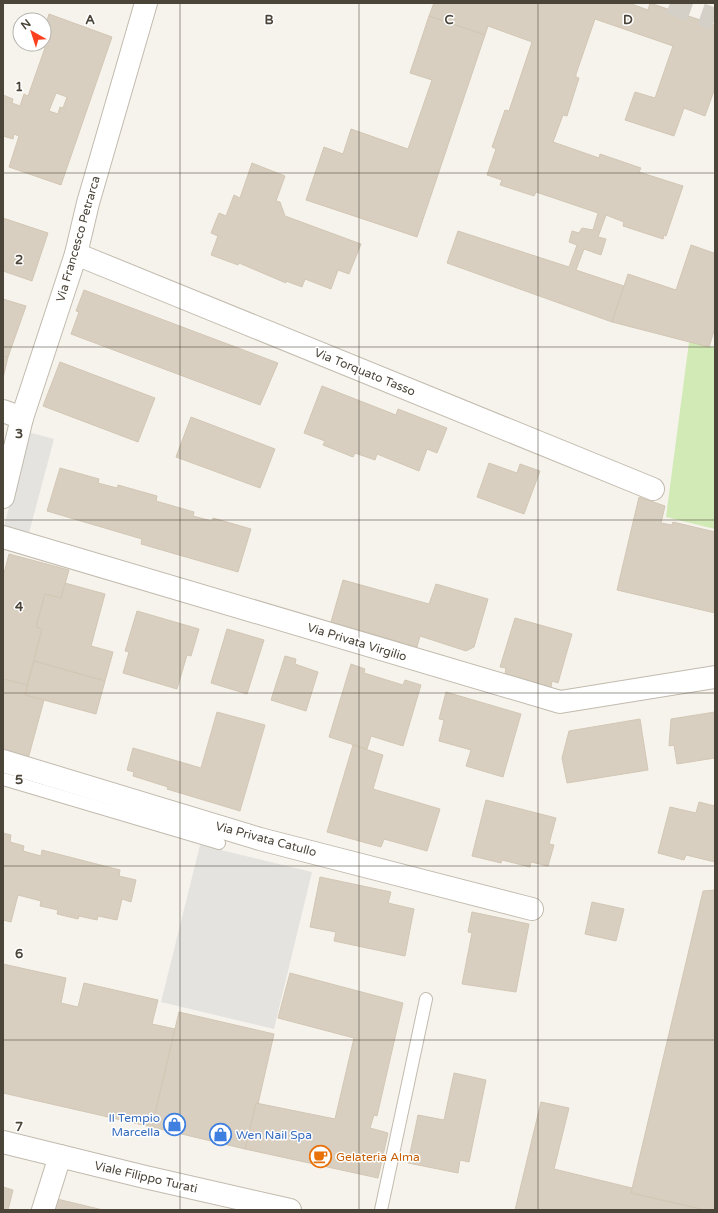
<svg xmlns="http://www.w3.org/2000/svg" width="718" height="1213" viewBox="0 0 718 1213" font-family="'Varela Round',sans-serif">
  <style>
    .green { fill: #d2eab5 }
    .parking { fill: #e5e3e0 }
    .building { fill: #d8cfc1; stroke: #d3c7b4; fill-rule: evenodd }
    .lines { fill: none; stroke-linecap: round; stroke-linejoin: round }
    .highway-tunnel { stroke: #d4d0c8; stroke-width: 22; stroke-dasharray: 22 11; stroke-linecap: butt }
    .lane-casing { stroke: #c2bbae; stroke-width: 14 }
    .street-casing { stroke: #c2bbae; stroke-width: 24 }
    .lane { stroke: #fff; stroke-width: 12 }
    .street { stroke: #fff; stroke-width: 22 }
    .grid { fill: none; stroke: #4b4439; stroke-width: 1; stroke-opacity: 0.55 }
    .labels { text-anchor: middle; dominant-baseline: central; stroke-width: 3; stroke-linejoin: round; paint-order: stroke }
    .street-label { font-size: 12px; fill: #4b4439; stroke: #fff }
    .shop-label { font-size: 12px; fill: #366cbe; stroke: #fff; text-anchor: end }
    .food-label { font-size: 12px; fill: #c56008; stroke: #fff; text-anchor: start }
    .grid-label { font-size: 13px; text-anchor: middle; font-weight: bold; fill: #4b4439; stroke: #fff; stroke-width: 3; stroke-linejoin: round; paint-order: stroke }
  </style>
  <rect width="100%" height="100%" fill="#f6f3ec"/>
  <polygon class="green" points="689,342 715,347 715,529 666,517"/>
  <g class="parking">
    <polygon points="28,432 54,439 29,533 4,527"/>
    <polygon points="200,845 312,872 274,1029 161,1002"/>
  </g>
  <g class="building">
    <polygon points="434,3 629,3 648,10 650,3 715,25 715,88 705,116 684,108 674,136 625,120 635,92 655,98 673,46 595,19 576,74 576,77 579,78 567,116 563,115 553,142 599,158 600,154 641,168 639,172 683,186 666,236 664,235 663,239 623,226 624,222 606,215 598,237 606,239 601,255 584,249 576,270 624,286 612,322 447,263 458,231 569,267 577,245 569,242 572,231 579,233 582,228 593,230 598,213 536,192 534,196 500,185 502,180 487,175 496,149 492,147 505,110 509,111 532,42 488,26 485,35 429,16"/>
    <path d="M49,14L112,37L61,185L9,167L19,136L14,134L13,139L3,136V95L13,99L12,103L20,106L24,94L28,96L45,48L38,46L39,44H44V30ZM56,93L67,97L63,108L60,107L58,114L49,111Z"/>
    <polygon points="429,16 485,35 417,237 306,200 324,147 343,154 351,129 408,149 432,80 410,73"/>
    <polygon points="252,163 285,176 276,201 280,202 285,216 361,244 349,274 338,270 331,289 305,279 302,287 286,281 286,283 239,263 238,265 211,255 218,236 211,233 219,213 226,216 234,195 240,198"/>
    <polygon points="3,218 48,233 32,281 3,271"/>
    <polygon points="691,245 714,253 715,251 715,328 709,347 612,322 628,274 676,290"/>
    <polygon points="84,290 278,363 260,405 71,334 79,312 76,311"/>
    <polygon points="3,299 26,306 8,357 3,356"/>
    <polygon points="3,356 8,357 3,378"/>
    <polygon points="60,362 155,398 138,442 43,406"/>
    <polygon points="322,386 396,415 398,409 447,428 437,453 427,449 419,471 377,454 375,460 355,453 353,457 323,445 325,441 304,433"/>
    <polygon points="191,417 275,449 260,488 176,457"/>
    <polygon points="489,463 517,473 520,464 540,471 524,514 477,497"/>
    <polygon points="60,468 99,479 98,483 117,488 118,485 157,496 156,501 194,512 193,516 212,521 213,518 251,529 238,572 141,544 142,539 47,511"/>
    <polygon points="639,497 665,506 661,523 672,525 673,522 715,532 715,613 617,590"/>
    <polygon points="9,554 69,570 61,598 45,594 36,627 42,629 27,685 3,679 3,577"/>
    <polygon points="343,580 429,604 436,584 488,599 474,647 466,651 420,636 417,647 331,622"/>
    <polygon points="65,583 105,594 91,646 113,652 105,681 34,661 42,629 36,627 45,594 61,598"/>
    <polygon points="137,611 199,629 191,656 187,655 177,689 123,673 129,652 125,651"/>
    <polygon points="515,618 572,634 558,683 552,681 551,687 505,674 506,668 500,667"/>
    <polygon points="227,629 264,640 247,694 211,683"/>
    <polygon points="285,656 296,659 295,664 318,672 306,711 271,700"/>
    <polygon points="34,661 105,681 96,714 25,695"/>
    <polygon points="351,664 365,669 364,673 403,685 405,680 421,685 403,746 371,736 367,749 329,737"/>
    <polygon points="3,679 27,685 25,695 44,700 28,759 3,752"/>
    <polygon points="446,692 521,714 503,777 466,766 471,750 439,741 444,720 439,719"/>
    <polygon points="217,712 265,725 240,811 167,789 168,787 133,776 134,772 127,770 133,748 201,768"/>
    <polygon points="715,712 715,758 677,764 674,745 669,746 671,719"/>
    <polygon points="640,719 648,770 567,783 562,758 569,731"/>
    <polygon points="353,745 383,755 373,789 440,809 427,851 384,839 381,847 327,832"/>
    <polygon points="486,800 556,818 549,844 554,845 548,866 531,862 530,867 502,860 501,863 472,856"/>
    <polygon points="699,802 715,806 715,862 686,855 684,860 658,853 670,807 696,813"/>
    <polygon points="3,833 11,835 10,842 24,846 23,851 41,856 42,850 120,870 119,876 136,880 131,902 122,899 117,920 98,916 97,920 79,916 78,919 57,914 58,910 40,906 41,901 18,895 11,922 3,920"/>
    <polygon points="320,877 391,892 388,903 414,909 405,956 334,941 336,932 310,927"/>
    <polygon points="715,890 715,1210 705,1210 631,1193 703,891"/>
    <polygon points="592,902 624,909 616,941 585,934"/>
    <polygon points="472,912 529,924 516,992 462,984 472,933 468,932"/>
    <polygon points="3,964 66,978 61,1003 78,1007 84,983 158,1000 152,1024 175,1029 152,1127 3,1093"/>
    <polygon points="290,973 403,1003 377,1116 374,1115 370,1128 388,1133 378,1178 245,1149 256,1103 335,1119 354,1038 278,1018"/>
    <polygon points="179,1012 274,1034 258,1104 256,1103 245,1149 152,1127"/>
    <polygon points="454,1073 486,1080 469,1162 460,1160 458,1173 408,1163 418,1115 444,1120"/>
    <polygon points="541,1102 569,1108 554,1169 632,1188 631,1193 705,1210 515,1210"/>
    <polygon points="3,1187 13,1190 8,1210 3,1210"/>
    <polygon points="57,1199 103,1210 55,1210"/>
  </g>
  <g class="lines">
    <polyline class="highway-tunnel" points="670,3 715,19"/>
    <defs>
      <g id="lane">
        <polyline points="3,779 219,843"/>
        <polyline points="381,1210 426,999"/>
      </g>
      <g id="street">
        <polyline points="76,254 653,489"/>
        <polyline points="3,411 22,418"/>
        <polyline points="3,497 22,418 76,254 88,203 146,3"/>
        <polyline points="3,537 560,702 715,677"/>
        <polyline points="3,761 260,839 532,909"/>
        <polyline points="3,1142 145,1177 290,1210"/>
        <polyline points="43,1210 60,1156"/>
      </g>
    </defs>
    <use href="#lane" class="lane-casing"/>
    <use href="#street" class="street-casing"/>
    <use href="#lane" class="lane"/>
    <use href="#street" class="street"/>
  </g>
  <path class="grid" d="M180,3V1210M359,3V1210M538,3V1210M3,173H715M3,347H715M3,520H715M3,693H715M3,866H715M3,1040H715"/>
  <defs>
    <symbol id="shop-ring" viewBox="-11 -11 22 22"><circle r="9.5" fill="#fff" stroke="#3f7fe0" stroke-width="1.5"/><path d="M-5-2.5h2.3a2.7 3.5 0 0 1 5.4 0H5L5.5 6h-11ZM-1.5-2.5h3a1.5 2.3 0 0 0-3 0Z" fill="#3f7fe0"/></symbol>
    <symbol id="cafe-ring" viewBox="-11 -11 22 22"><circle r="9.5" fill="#fff" stroke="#e8710a" stroke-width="1.5"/><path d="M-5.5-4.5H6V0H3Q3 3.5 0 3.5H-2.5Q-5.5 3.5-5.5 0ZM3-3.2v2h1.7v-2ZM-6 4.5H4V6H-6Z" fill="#e8710a"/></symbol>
  </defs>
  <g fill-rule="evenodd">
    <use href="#shop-ring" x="162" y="1112" width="25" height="25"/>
    <use href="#shop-ring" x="208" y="1122" width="25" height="25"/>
    <use href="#cafe-ring" x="308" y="1144" width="25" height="25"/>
  </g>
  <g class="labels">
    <g class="street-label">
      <text transform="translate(78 239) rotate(-74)">Via Francesco Petrarca</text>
      <text transform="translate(365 372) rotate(22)">Via Torquato Tasso</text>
      <text transform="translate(357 642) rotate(17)">Via Privata Virgilio</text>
      <text transform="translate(266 839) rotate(15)">Via Privata Catullo</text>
      <text transform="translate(146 1177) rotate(13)">Viale Filippo Turati</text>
    </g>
    <g class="shop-label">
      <text x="160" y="1118">Il Tempio<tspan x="160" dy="14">Marcella</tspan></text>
      <text x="236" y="1135" text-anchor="start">Wen Nail Spa</text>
    </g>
    <g class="food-label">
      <text x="336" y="1157">Gelateria Alma</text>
    </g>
  </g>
  <g class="grid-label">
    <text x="90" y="24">A</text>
    <text x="269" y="24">B</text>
    <text x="449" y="24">C</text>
    <text x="628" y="24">D</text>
    <text x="19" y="91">1</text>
    <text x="19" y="264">2</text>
    <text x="19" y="438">3</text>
    <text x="19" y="611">4</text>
    <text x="19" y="784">5</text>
    <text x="19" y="958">6</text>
    <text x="19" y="1131">7</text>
  </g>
  <rect width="718" height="1213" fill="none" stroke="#4b4439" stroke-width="8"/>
  <g transform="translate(32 32) rotate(321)"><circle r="19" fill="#ffffff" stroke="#b7b4b0"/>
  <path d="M0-3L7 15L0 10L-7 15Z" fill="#fc3f1d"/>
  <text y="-6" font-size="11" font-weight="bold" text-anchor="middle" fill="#4b4439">N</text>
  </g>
</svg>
